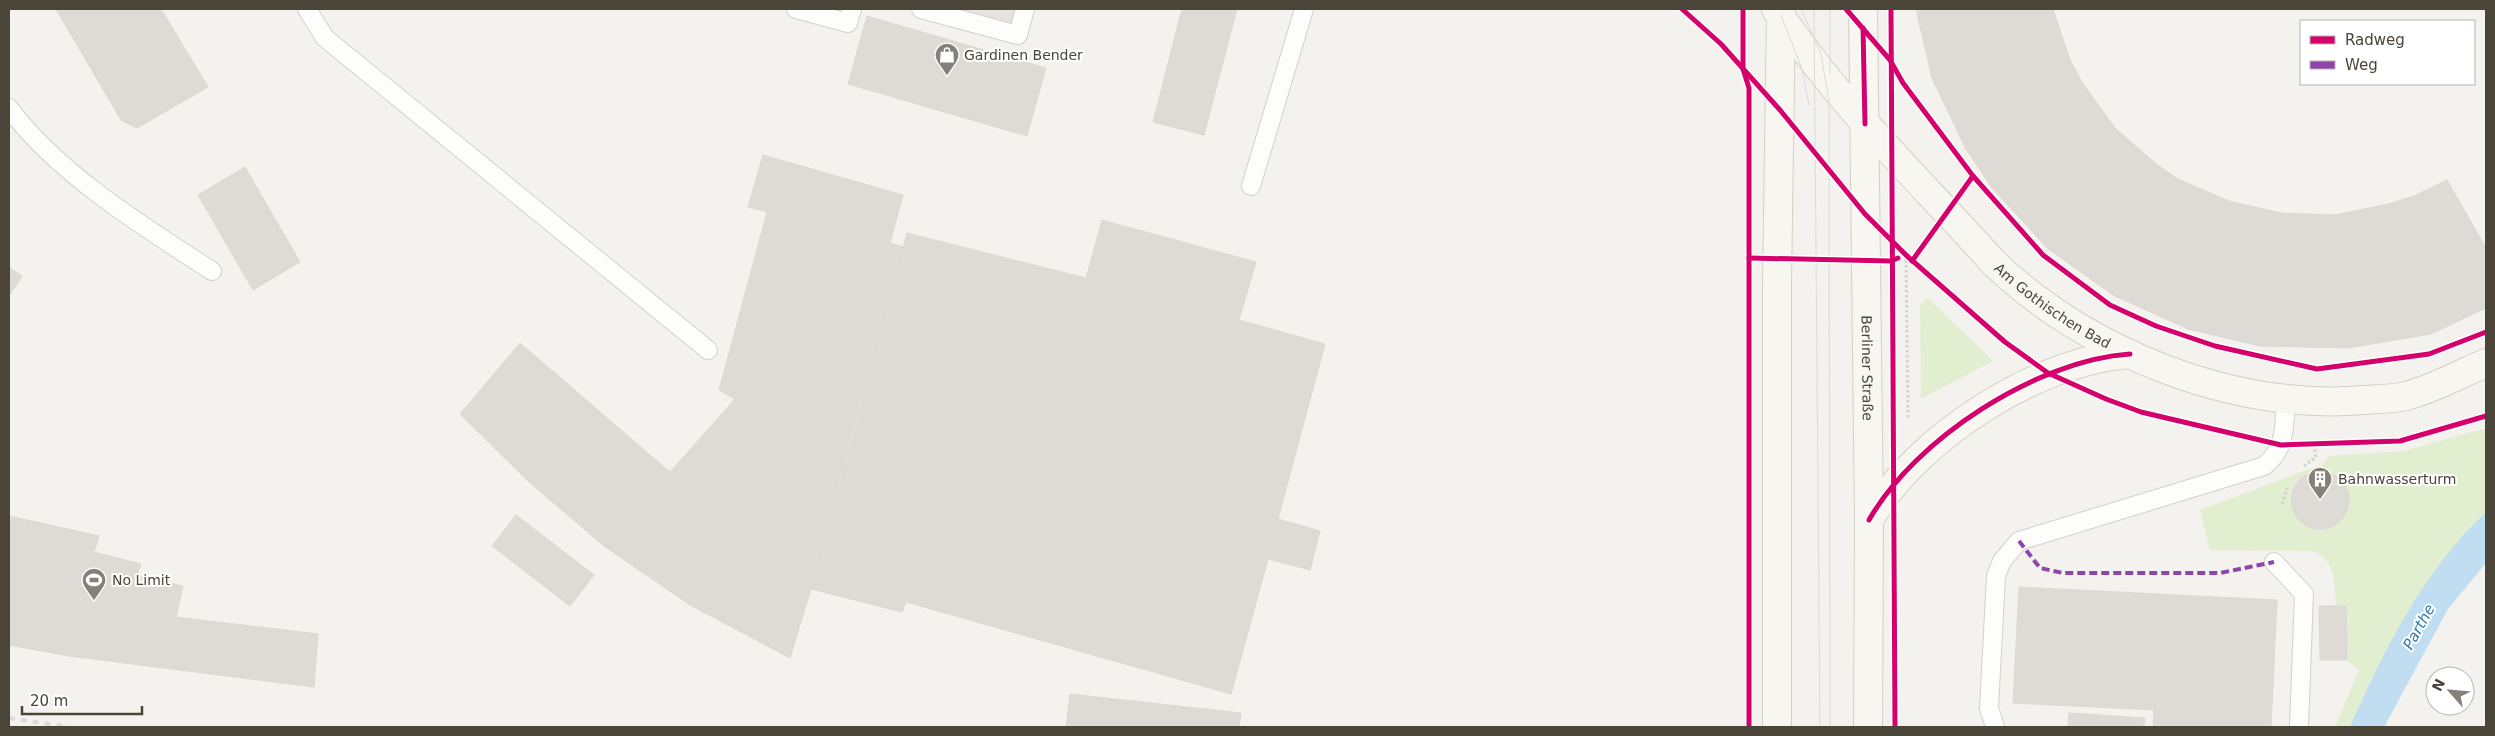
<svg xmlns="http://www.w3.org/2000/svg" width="2495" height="736" viewBox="0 0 2495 736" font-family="'DejaVu Sans',sans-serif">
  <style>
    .green { fill: #e1eecf; fill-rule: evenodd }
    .parking { fill: #e6e3df }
    .water { fill: #c0ddf1 }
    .building { fill: #dedbd6; stroke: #dcd9d4 }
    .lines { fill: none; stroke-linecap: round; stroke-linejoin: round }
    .lane-casing { stroke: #d2d0cb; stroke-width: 20 }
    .secondary-casing { stroke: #d3cfc5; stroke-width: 30 }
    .path { stroke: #d3d2cc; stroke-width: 3; stroke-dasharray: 2.5 2.5; stroke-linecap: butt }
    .lane { stroke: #fdfdfc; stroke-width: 18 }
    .secondary { stroke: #f7f6f1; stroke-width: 28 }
    .tram { stroke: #dbdbda; stroke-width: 1 }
    .rail { stroke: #dbdbda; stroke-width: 4; stroke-dasharray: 6 6; stroke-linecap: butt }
    .quiet { stroke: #8e44ad; stroke-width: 4; stroke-dasharray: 8 4; stroke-linecap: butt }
    .cycleway-casing { stroke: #fff; stroke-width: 8 }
    .cycleway { stroke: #d6006c; stroke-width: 5 }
    .labels { text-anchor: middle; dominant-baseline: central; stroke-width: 4; stroke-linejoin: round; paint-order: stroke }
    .poi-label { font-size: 14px; fill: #4b4439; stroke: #fff; text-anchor: start }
    .street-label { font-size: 14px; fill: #4b4439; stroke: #fff }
    .water-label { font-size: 15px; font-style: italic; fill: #2e7ab2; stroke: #fff }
  </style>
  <rect width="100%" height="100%" fill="#f4f2ee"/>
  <g class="green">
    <polygon points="1928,298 1993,361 1921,399 1920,305"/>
    <path d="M2486,428V512L2476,521L2371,679L2350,727H2335L2359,670L2347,660L2346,606H2336C2334,582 2337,565 2315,551L2210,550L2200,510L2323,464L2329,456L2404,451ZM2319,470C2323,471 2330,472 2334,474C2347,481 2354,501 2345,514C2316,556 2266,499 2304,475C2307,472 2314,472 2319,470Z"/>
  </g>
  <polygon class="parking" points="958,9 1021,9 1017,25"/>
  <path class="water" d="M2486,512V563L2448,609L2384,727H2350C2383,651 2425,569 2486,512Z"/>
  <g class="building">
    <polygon points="56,9 161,9 208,87 137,128 121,120"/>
    <polygon points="1182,9 1237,9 1204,135 1153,122"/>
    <polygon points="1916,9 2053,9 2070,60 2083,84 2115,128 2156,164 2178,179 2229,201 2281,213 2335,215 2388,204 2414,196 2447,180 2486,248 2486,308 2431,334 2348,348 2260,346 2188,329 2113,295 2047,248 1992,188 1966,149 1932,78"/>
    <polygon points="867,16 1046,68 1027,136 848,84"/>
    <polygon points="763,155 903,195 890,243 904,247 852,431 735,399 719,390 767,212 748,207"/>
    <polygon points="245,167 300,262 253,290 198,195"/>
    <polygon points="1102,220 1256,262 1239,320 1325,344 1278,519 1320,531 1310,570 1268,559 1231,694 906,602 902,612 811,589 907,233 1086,278"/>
    <polygon points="9,267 22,276 9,296"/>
    <polygon points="520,343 671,473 604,546 530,483 460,414"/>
    <polygon points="735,399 852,431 811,589 790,658 690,605 604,546"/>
    <circle cx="2320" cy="500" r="29"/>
    <polygon points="516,515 594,575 570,606 492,546"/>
    <polygon points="9,516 99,536 94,552 141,564 137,576 183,586 176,617 318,634 314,687 69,656 9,645"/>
    <polygon points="2019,587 2277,600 2271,727 2153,727 2154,710 2013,703"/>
    <polygon points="2319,606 2346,606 2347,660 2320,660"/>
    <polygon points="1070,694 1241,713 1239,727 1066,727"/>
    <polygon points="2069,713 2145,718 2144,727 2068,727"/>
  </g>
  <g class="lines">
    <defs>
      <g id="lane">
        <polyline points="307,9 325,38 708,350"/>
        <polyline points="796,9 848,23 852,9"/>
        <polyline points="921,9 1018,35 1025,9"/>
        <path d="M9,108C58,174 144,227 212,271"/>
        <polyline points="1251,186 1304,9"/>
        <polyline points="2274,562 2304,594 2299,727"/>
        <path d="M1995,727L1989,708L1996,576L2002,561L2019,541L2264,466C2287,448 2284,425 2286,398"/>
      </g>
      <g id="secondary">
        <path id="s1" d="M1776,9C1838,103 1920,181 1995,264C2088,353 2235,411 2364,400C2378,399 2393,399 2406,396C2433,389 2460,374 2486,363"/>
        <path id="s2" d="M1863,9L1869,520L1868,727"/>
        <path d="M1869,520C1915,439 2037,360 2130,354"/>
        <polyline points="1777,727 1777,284 1781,11"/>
      </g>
    </defs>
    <use href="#lane" class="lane-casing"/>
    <use href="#secondary" class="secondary-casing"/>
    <g class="path">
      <polyline points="1906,255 1908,420"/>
      <polyline points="2304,466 2316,457 2314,445"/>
      <polyline points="2282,504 2287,488"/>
    </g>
    <use href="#lane" class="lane"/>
    <use href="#secondary" class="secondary"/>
    <g class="tram">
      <polyline points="1801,9 1821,54 1829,101 1830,727"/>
      <polyline points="1814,9 1820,727"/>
      <polyline points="1781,15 1802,69 1809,105"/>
      <polyline points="1830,74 1830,9"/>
    </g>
    <polyline class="rail" points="9,718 70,727"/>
    <polyline class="quiet" points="2019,541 2040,568 2063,573 2220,573 2274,562"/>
    <defs>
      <g id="cycleway">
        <polyline points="1682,9 1721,44 1780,110 1865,214 1906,255 2005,342 2048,373 2106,399 2141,412 2281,445 2400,441 2486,416"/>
        <polyline points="1743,9 1743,69 1749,88 1749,727"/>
        <polyline points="1846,9 1890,60 1903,83 1973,176 2043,255 2110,305 2156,326 2215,346 2317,369 2429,354 2486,332"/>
        <polyline points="1891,9 1895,727"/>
        <polyline points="1863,28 1865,124"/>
        <polyline points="1749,258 1891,261 1898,258"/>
        <polyline points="1912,261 1973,176"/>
        <path d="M1869,520C1915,439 2037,360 2130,354"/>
      </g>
    </defs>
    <use href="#cycleway" class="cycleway-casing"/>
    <use href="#cycleway" class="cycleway"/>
  </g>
  <defs>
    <symbol id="shop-pin" viewBox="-11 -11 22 30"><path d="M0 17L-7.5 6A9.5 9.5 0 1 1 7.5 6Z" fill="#868178" stroke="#fff"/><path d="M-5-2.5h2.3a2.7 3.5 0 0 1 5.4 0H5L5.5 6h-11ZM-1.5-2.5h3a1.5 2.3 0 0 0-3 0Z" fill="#fff"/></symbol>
    <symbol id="building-pin" viewBox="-11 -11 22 30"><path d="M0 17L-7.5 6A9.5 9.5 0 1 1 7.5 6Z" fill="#868178" stroke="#fff"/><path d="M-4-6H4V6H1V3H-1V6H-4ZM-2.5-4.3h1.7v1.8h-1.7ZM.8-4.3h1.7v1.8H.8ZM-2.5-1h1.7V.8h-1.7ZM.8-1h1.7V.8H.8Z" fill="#fff"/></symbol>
    <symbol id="stadium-pin" viewBox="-11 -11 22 30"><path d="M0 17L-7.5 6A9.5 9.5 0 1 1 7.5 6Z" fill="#868178" stroke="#fff"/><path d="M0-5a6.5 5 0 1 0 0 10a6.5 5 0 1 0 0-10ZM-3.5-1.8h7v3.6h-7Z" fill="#fff"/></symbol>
  </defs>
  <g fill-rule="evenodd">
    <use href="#shop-pin" x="933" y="41" width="28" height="38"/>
    <use href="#building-pin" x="2306" y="465" width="28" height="38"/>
    <use href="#stadium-pin" x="80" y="566" width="28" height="38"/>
  </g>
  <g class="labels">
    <g class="poi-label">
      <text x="964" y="55">Gardinen Bender</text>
      <text x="2338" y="479">Bahnwasserturm</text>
      <text x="112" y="580">No Limit</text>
    </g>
    <g class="street-label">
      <text stroke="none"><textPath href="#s1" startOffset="408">Am Gothischen Bad</textPath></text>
      <text stroke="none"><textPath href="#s2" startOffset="359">Berliner Straße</textPath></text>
    </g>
    <g class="water-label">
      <text transform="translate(2419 627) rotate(-61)">Parthe</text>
    </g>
  </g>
  <rect width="2495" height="736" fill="none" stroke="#4b4439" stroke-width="20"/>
  <rect x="2300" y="20" width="175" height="65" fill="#ffffff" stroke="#b7b4b0"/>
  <rect x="2310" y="36" width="25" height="8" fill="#d6006c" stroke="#b7b4b0"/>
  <text x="2345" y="45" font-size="15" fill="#4b4439">Radweg</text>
  <rect x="2310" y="61" width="25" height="8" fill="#8e44ad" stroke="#b7b4b0"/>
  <text x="2345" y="70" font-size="15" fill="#4b4439">Weg</text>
  <g transform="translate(2450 691) rotate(297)"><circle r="24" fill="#ffffff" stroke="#b7b4b0"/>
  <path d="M0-4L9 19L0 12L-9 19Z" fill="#868178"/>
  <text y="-8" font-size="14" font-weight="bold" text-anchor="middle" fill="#4b4439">N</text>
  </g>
  <path d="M22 706v8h120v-8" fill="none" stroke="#4b4439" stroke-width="2.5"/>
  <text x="30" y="706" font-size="15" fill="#4b4439" stroke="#ffffff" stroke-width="4" paint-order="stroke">20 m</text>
</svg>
